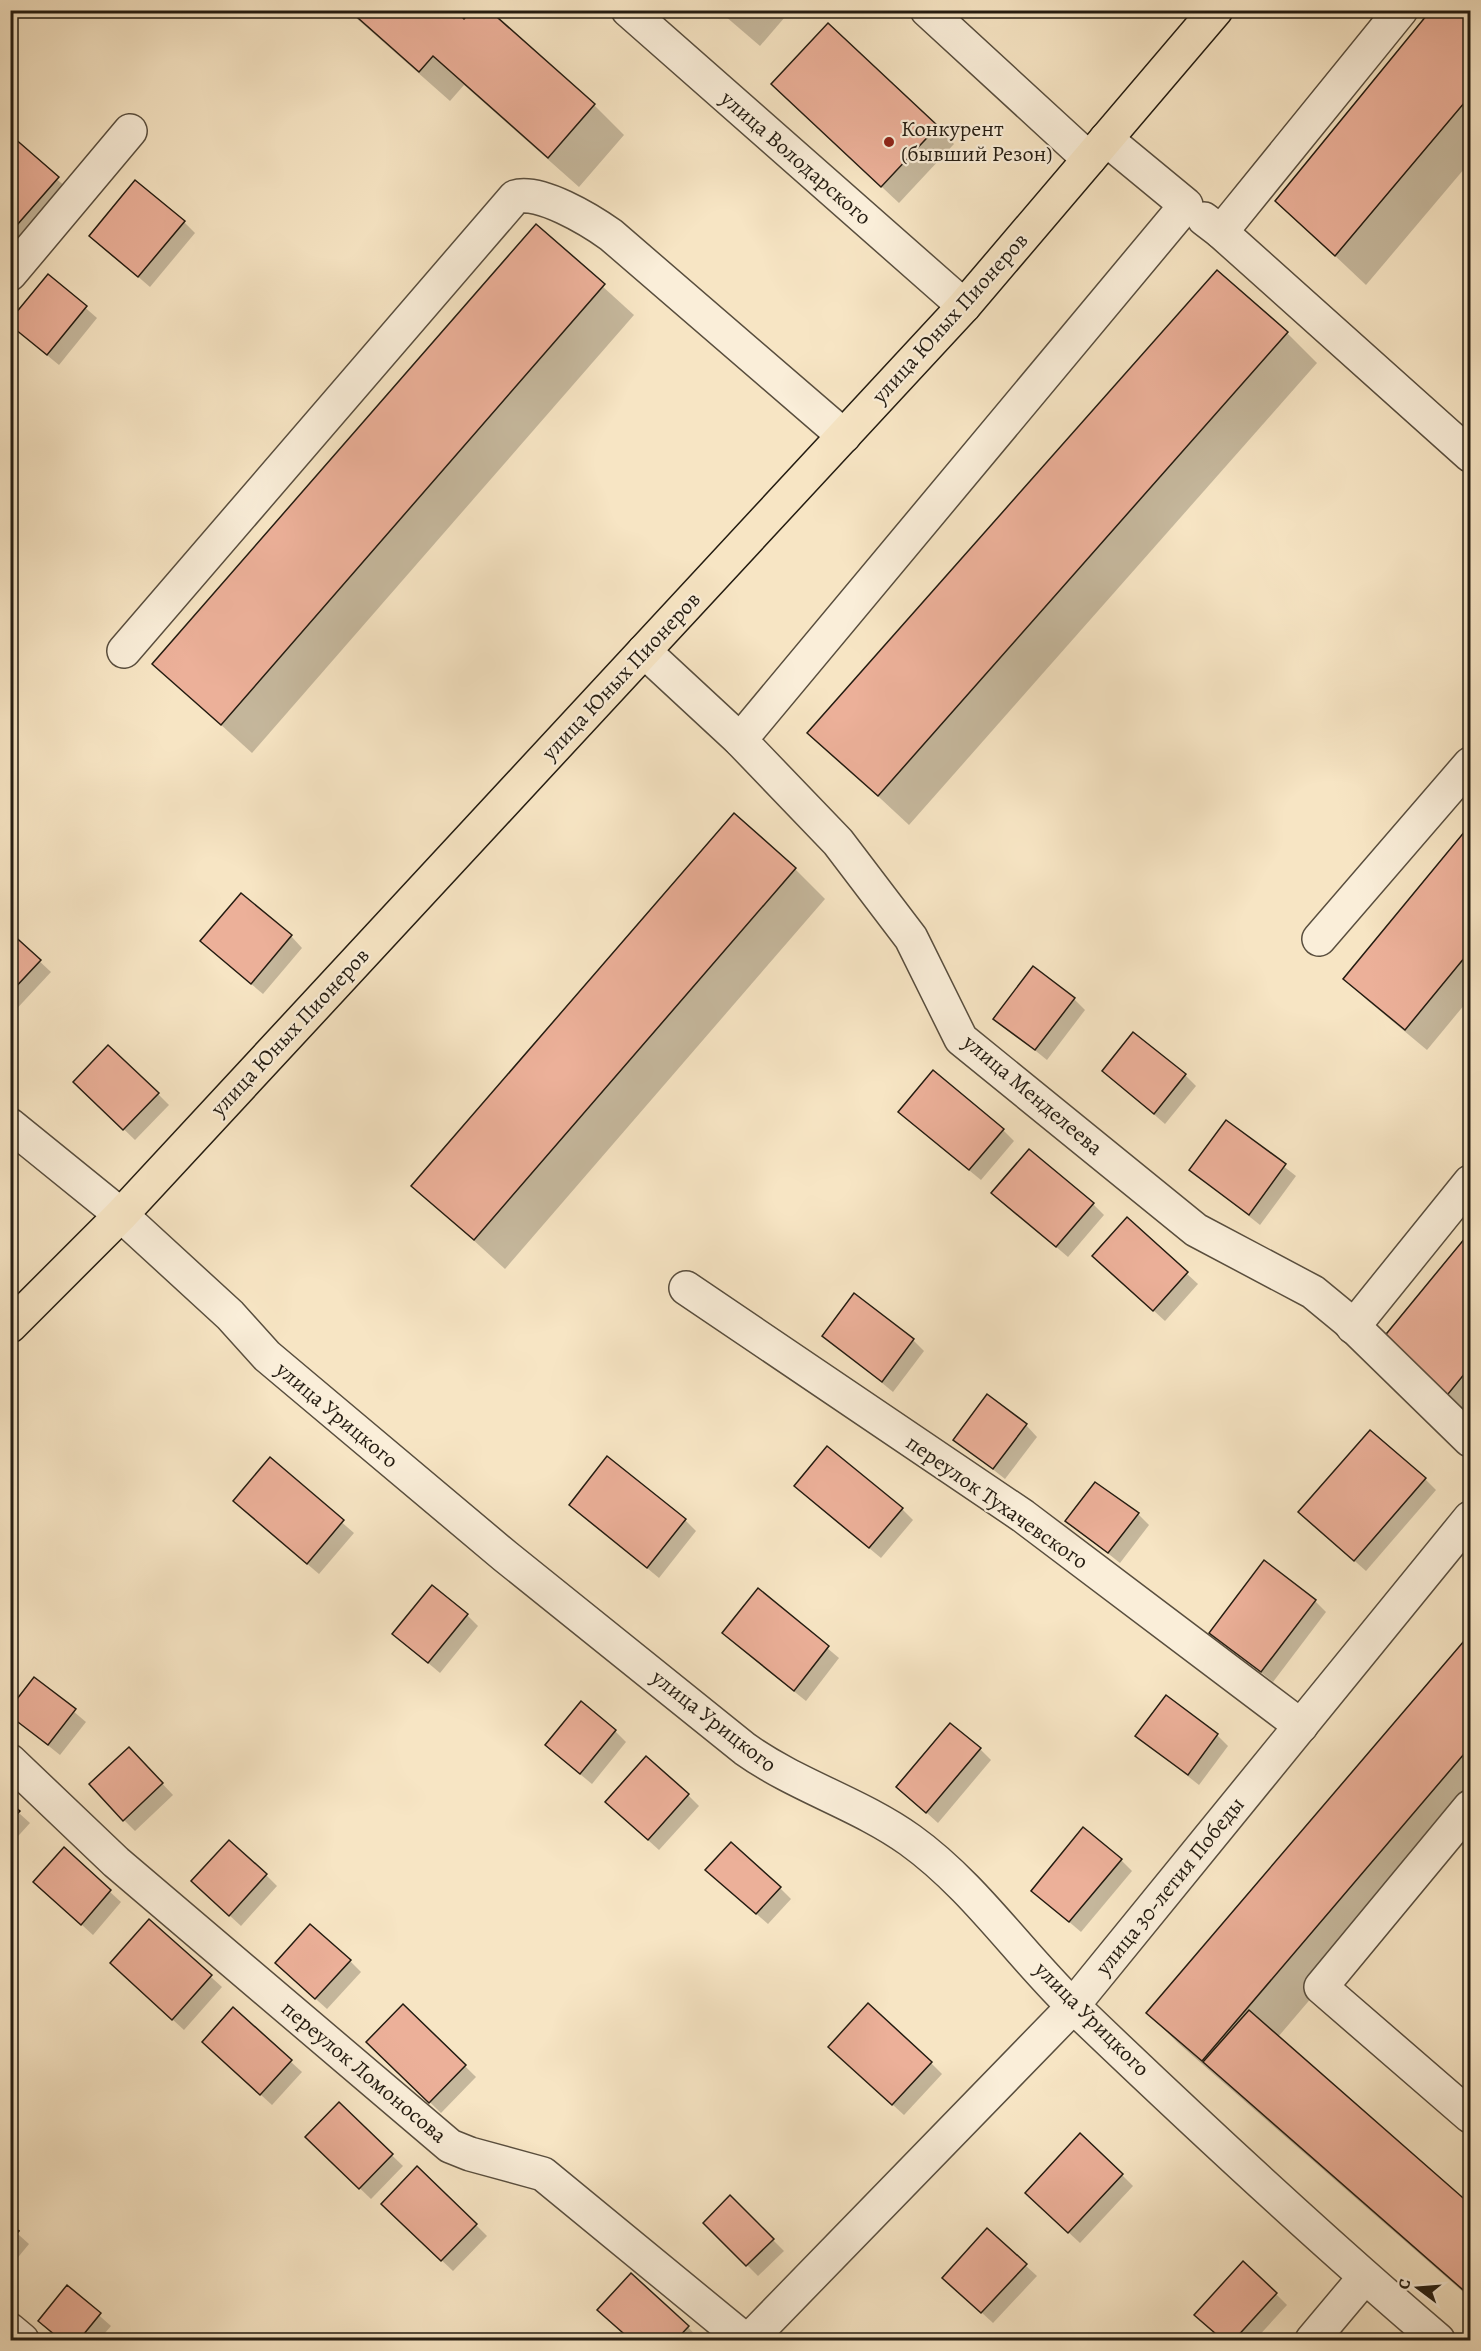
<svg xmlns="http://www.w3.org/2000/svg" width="1481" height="2351" viewBox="0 0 1481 2351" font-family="Alegreya,serif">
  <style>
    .shadow { fill: #0003 }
    .building { fill: #ecb099; stroke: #241c11; stroke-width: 1.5 }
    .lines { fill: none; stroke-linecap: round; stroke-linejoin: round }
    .minor-casing { stroke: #594e3e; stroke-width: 36 }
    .major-casing { stroke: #241c11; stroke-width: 36 }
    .minor { stroke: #faeed9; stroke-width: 33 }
    .major { stroke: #f7e5c4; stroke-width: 33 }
    .poi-dot { fill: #8f2418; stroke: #faeed9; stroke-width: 2 }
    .labels { text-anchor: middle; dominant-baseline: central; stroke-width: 4.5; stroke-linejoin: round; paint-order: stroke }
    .poi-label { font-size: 22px; fill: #241c11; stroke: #faeed9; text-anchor: start }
    .street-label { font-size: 22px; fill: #241c11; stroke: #faeed9 }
  </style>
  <rect width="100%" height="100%" fill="#f7e5c4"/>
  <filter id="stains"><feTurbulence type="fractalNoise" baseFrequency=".00333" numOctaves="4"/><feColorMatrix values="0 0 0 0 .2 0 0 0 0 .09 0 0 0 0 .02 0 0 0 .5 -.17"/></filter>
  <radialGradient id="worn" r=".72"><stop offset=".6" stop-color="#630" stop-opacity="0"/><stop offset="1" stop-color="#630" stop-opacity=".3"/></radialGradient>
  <g class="shadow">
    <polygon points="347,10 452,10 465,21 594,105 624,135 579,187 464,85 450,101"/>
    <polygon points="718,10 791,10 760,46"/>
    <polygon points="1433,10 1470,10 1470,162 1366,285 1277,201"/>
    <polygon points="828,25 954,144 899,203 790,101"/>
    <polygon points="10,143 69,189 10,256"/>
    <polygon points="184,222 195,233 150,287 91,236"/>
    <polygon points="536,226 634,315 252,753 154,664"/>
    <polygon points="49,276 97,318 59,365 21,334"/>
    <polygon points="1287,333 1317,363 909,825 810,733"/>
    <polygon points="10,413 18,420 10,428"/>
    <polygon points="1470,827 1470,998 1427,1050 1367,1000 1345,979"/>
    <polygon points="795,869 825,899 505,1269 413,1185"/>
    <polygon points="10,934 51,972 10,1016"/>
    <polygon points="291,936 302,948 263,994 213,952"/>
    <polygon points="1074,999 1085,1010 1047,1060 995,1018"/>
    <polygon points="1104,1071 1185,1075 1196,1086 1165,1124"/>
    <polygon points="75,1082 158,1094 169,1105 135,1140"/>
    <polygon points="1227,1122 1296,1176 1260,1225 1191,1170"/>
    <polygon points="911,1123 1003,1130 1014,1141 981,1180"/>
    <polygon points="993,1193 1093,1204 1104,1215 1068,1257"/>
    <polygon points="1127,1219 1198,1284 1165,1321 1106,1267"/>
    <polygon points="1470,1235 1470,1415 1467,1419 1380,1343"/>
    <polygon points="824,1335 913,1340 924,1351 893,1392"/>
    <polygon points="1026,1425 1037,1437 1005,1479 955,1439"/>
    <polygon points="270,1460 354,1533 319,1574 246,1512"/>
    <polygon points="1425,1479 1436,1490 1366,1571 1312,1523"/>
    <polygon points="808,1497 902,1509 913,1520 881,1558"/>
    <polygon points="571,1505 685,1520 696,1531 659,1578"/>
    <polygon points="1138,1514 1149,1525 1120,1563 1067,1521"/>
    <polygon points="758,1590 839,1658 806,1701 735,1644"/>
    <polygon points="1315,1601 1326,1612 1273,1682 1211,1632"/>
    <polygon points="467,1615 478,1626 440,1673 394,1634"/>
    <polygon points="1470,1636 1470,1812 1278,2037 1470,2206 1470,2298 1178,2043 1148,2013"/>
    <polygon points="35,1679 86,1722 60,1755 10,1715"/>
    <polygon points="615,1731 626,1742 592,1784 558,1756"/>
    <polygon points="1217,1735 1228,1746 1199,1785 1137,1736"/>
    <polygon points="980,1749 991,1760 938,1823 898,1787"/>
    <polygon points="140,1760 173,1795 135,1831 124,1820"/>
    <polygon points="688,1795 699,1806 659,1850 618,1813"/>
    <polygon points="10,1805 30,1823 10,1845"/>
    <polygon points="64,1850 121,1902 93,1935 47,1893"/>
    <polygon points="1121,1860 1132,1871 1081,1932 1033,1891"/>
    <polygon points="266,1875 277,1886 241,1926 204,1892"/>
    <polygon points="718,1881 780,1888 791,1899 768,1924"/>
    <polygon points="149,1921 222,1987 184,2030 123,1974"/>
    <polygon points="350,1961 361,1972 327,2009 288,1974"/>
    <polygon points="404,2006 476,2077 441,2113 368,2042"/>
    <polygon points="233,2009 302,2072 272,2105 215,2053"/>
    <polygon points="841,2058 931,2063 942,2074 904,2115"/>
    <polygon points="339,2104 403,2166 371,2199 318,2148"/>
    <polygon points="1122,2175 1133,2186 1080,2243 1038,2204"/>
    <polygon points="730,2197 784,2251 758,2276 705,2223"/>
    <polygon points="394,2215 476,2225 487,2236 453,2271"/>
    <polygon points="10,2227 29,2244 10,2267"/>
    <polygon points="1025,2265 1037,2276 993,2323 956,2289"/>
    <polygon points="631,2275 688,2327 699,2339 697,2340 632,2340 610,2321"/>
    <polygon points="67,2287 111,2326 99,2340 61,2340 40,2321"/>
    <polygon points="1276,2294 1287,2305 1255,2340 1224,2340 1207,2326"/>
  </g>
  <g class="building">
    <polygon points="349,10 455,10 464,19 472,10 489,10 595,104 548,158 433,56 419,72"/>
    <polygon points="1431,10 1470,10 1470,96 1335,256 1275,201"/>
    <polygon points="828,23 938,126 881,187 771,84"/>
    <polygon points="13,137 59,177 10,233 10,140"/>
    <polygon points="135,180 185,221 138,277 89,236"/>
    <polygon points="536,224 605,284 221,725 152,664"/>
    <polygon points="1217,270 1288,332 878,796 807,733"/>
    <polygon points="48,274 87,306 47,355 10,325 10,320"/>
    <polygon points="734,813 796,868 474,1240 411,1186"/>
    <polygon points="1470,825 1470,951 1405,1030 1343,979"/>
    <polygon points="241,893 292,935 251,984 200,941"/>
    <polygon points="10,932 41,960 10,993"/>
    <polygon points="1033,966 1075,998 1035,1050 993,1019"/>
    <polygon points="1133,1032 1186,1074 1154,1114 1102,1071"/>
    <polygon points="108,1045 159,1093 123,1130 73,1082"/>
    <polygon points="933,1070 1004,1129 969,1170 898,1112"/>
    <polygon points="1226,1120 1286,1164 1249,1215 1189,1170"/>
    <polygon points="1029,1149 1094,1203 1056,1247 991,1193"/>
    <polygon points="1127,1217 1188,1272 1153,1311 1092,1256"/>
    <polygon points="1470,1232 1470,1367 1444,1399 1378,1344"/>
    <polygon points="854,1293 914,1339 882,1382 822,1336"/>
    <polygon points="987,1394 1027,1424 993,1469 953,1440"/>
    <polygon points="1370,1430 1426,1478 1354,1561 1298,1512"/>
    <polygon points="827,1446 903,1508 869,1548 794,1486"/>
    <polygon points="607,1456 686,1519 647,1568 569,1505"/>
    <polygon points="270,1457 344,1520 307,1564 233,1501"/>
    <polygon points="1095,1482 1139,1513 1108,1553 1065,1521"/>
    <polygon points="1264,1560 1316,1600 1261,1672 1209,1633"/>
    <polygon points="432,1585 468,1614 428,1663 392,1634"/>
    <polygon points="758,1588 829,1646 794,1691 722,1633"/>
    <polygon points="1470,1634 1470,1747 1202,2061 1146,2013"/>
    <polygon points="34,1677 76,1709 48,1745 10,1716 10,1708"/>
    <polygon points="1166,1695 1218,1734 1188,1775 1135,1736"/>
    <polygon points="581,1701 616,1730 580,1774 545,1745"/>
    <polygon points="950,1723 981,1748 926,1813 896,1787"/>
    <polygon points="129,1747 163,1783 123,1821 89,1784"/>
    <polygon points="646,1756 689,1794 648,1840 605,1802"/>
    <polygon points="10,1803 20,1811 10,1821"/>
    <polygon points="1083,1827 1122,1859 1069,1922 1031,1891"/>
    <polygon points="229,1840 267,1874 229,1916 191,1881"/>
    <polygon points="731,1842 781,1887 756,1914 705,1870"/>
    <polygon points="64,1847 111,1890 81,1925 33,1882"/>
    <polygon points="149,1919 212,1975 172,2020 110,1963"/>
    <polygon points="310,1924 351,1960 315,1999 275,1963"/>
    <polygon points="868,2003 932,2062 892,2105 828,2047"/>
    <polygon points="403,2004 466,2065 429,2103 366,2042"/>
    <polygon points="233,2007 292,2060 260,2095 202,2042"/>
    <polygon points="1249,2010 1470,2204 1470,2296 1203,2062"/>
    <polygon points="339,2102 393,2154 359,2189 305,2137"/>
    <polygon points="1080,2133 1123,2174 1068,2233 1025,2193"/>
    <polygon points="417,2166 477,2224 441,2261 381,2204"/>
    <polygon points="730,2195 774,2239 746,2266 703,2223"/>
    <polygon points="10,2225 19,2231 10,2242"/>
    <polygon points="987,2228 1027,2264 981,2313 942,2278"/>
    <polygon points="1243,2261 1277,2293 1234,2340 1223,2340 1194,2315"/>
    <polygon points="631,2273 689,2326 676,2340 631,2340 597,2310"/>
    <polygon points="67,2285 101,2313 79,2340 61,2340 38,2321"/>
  </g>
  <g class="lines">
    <defs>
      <g id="minor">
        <polyline points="628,10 964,306"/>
        <polyline points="927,10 1089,159"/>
        <polyline points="1204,219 1221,232 1401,10"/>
        <polyline points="1221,232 1470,455"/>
        <polyline points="10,274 130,131"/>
        <path d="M124,651L515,197C539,189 590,220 611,235L844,436"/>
        <polyline points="644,651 740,740 838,842 911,938 961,1039 1196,1230 1313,1292 1347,1320 1470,1440"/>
        <polyline points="740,740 1186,205 1106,139"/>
        <polyline points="1319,939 1470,764"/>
        <path d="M10,1125L121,1215L230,1315L267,1356L505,1556L745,1749C797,1786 860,1804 910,1840C974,1886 1019,1954 1075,2008C1193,2121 1314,2234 1438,2340"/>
        <polyline points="686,1288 1023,1516 1301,1726"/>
        <polyline points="1353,1327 1470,1182"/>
        <polyline points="10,1761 116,1862 450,2146 470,2154 543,2174 745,2340"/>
        <polyline points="1470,1807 1321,1987 1470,2116"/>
        <polyline points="10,2330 22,2340"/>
        <polyline points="749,2340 1065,2015 1470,1518"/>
        <polyline points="1312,2340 1365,2277"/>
      </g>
      <polyline id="major" points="10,1326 121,1215 964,306 1216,10"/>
    </defs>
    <use href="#minor" class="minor-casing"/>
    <use href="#major" class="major-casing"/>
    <use href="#minor" class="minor"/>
    <use href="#major" class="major"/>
  </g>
  <circle class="poi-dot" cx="889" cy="142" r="6"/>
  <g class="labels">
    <g class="poi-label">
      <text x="901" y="129">Конкурент<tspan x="901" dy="25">(бывший Резон)</tspan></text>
    </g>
    <g class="street-label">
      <text transform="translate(796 158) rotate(41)">улица Володарского</text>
      <text transform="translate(950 318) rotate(-48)">улица Юных Пионеров</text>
      <text transform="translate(621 676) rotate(-47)">улица Юных Пионеров</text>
      <text transform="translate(290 1032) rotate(-47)">улица Юных Пионеров</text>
      <text transform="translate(1033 1095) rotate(40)">улица Менделеева</text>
      <text transform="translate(337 1415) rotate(40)">улица Урицкого</text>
      <text transform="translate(997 1502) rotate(35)">переулок Тухачевского</text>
      <text transform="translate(714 1721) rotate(38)">улица Урицкого</text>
      <text transform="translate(1170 1886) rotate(-51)">улица 30-летия Победы</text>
      <text transform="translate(1092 2019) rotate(45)">улица Урицкого</text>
      <text transform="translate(364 2072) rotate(40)">переулок Ломоносова</text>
    </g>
  </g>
  <rect width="1481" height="2351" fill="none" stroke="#f7e5c4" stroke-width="36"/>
  <rect x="12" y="12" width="1457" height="2327" fill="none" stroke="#241c11" stroke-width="3"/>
  <rect x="18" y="18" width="1445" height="2315" fill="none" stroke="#241c11" stroke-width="1.5"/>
  <g transform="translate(1418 2288) rotate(286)" stroke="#faeed9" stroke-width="4.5" paint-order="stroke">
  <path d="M0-4.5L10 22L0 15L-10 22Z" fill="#241c11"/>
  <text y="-9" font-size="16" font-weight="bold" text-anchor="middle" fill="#241c11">С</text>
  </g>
  <rect width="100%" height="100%" filter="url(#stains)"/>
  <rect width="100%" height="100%" fill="url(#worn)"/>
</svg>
